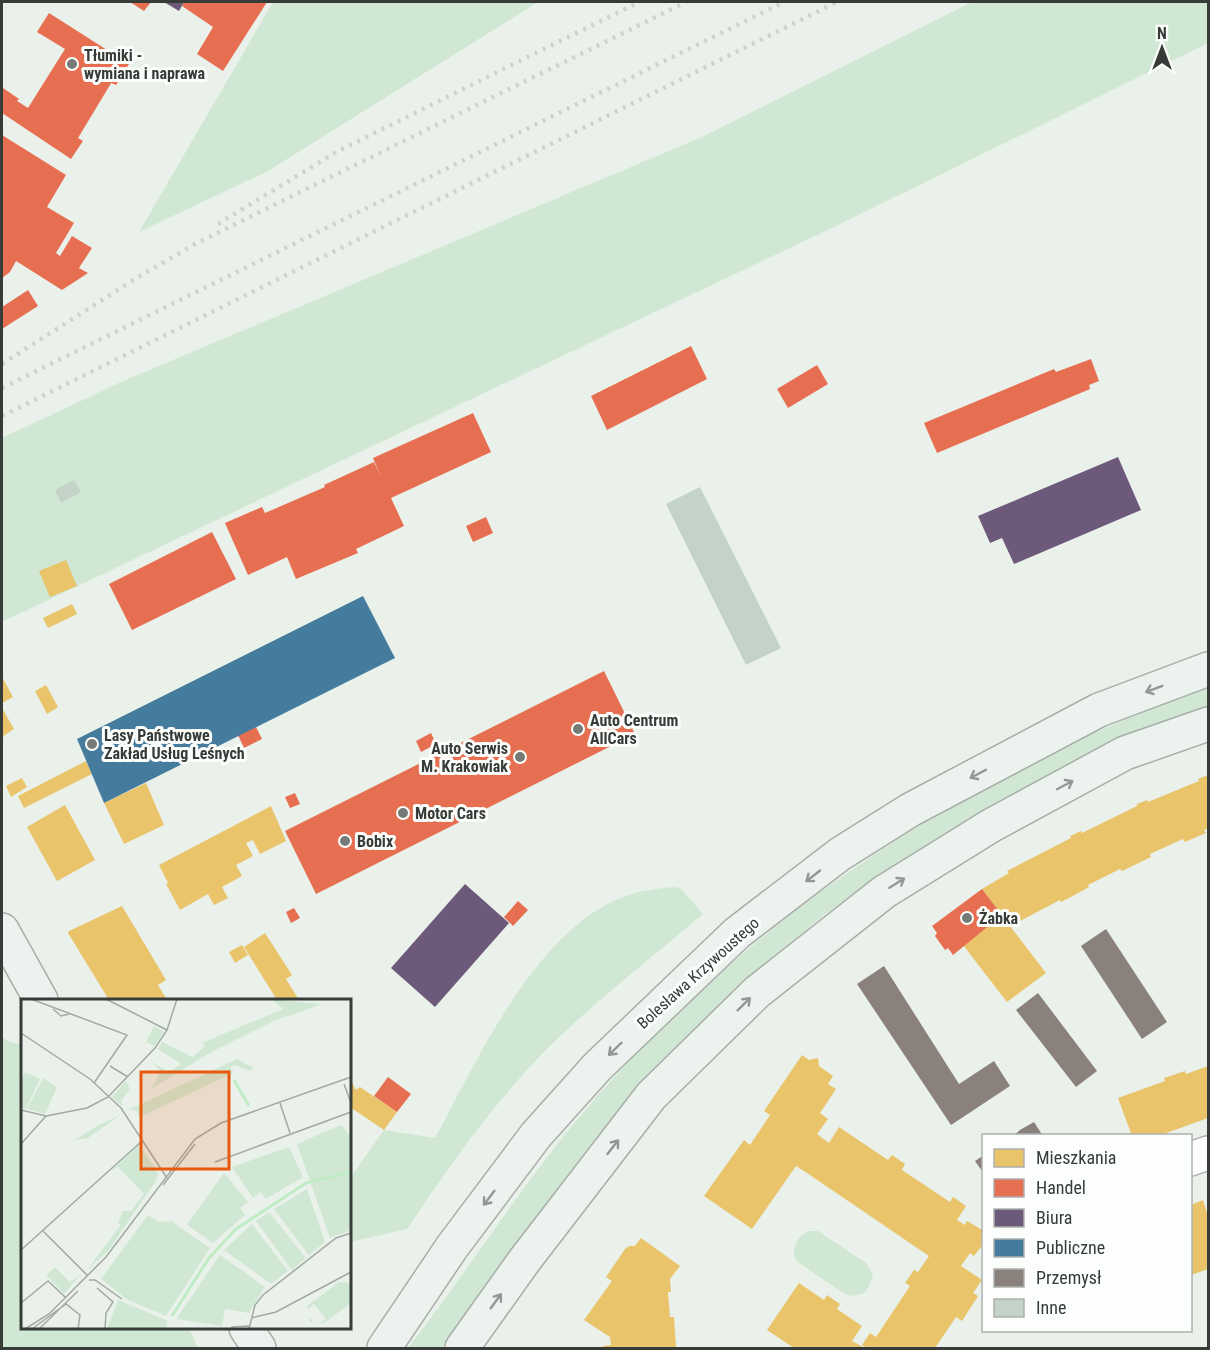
<svg xmlns="http://www.w3.org/2000/svg" width="1210" height="1350" viewBox="0 0 1210 1350" font-family="'Roboto Condensed',sans-serif">
  <style>
    .green { fill: #d0e8d3 }
    .homes { fill: #e9c46a }
    .shops { fill: #e76f51 }
    .offices { fill: #6d597a }
    .public { fill: #457b9d }
    .industry { fill: #8a817c }
    .building { fill: #c4d3c7 }
    .lines { fill: none; stroke-linecap: round; stroke-linejoin: round }
    .street-casing { stroke: #a9ada9; stroke-width: 36 }
    .secondary-casing { stroke: #a9ada9; stroke-width: 36 }
    .street { stroke: #fcfdfc; stroke-width: 33 }
    .secondary { stroke: #ecf2ee; stroke-width: 33 }
    .rail { stroke: #d0d2d0; stroke-width: 4.5; stroke-dasharray: 3 6; stroke-linecap: butt }
    .oneway { stroke: #929793 }
    .poi-dot { fill: #767b77; stroke: #fcfefc; stroke-width: 2 }
    .labels { text-anchor: middle; dominant-baseline: central; stroke-width: 6; stroke-linejoin: round; paint-order: stroke }
    .poi-label { font-size: 16px; font-weight: bold; fill: #373c38; stroke: #fcfefc; text-anchor: start }
    .street-label { font-size: 16px; fill: #373c38; stroke: #fcfefc }
    .inset-river { fill: none; stroke: #bfecc7; stroke-width: 3 }
    .inset-road { fill: none; stroke: #a2a9a3; stroke-width: 1.5 }
    .view { fill: #e8590c; fill-opacity: 0.15; stroke: #e8590c; stroke-width: 3 }
    .inset-edge { fill: none; stroke: #373c38; stroke-width: 3 }
  </style>
  <rect width="100%" height="100%" fill="#eaf1eb"/>
  <g class="green">
    <polygon points="273,2 538,2 268,171 139,232"/>
    <polygon points="972,2 1208,2 1208,43 836,226 2,622 2,438 121,382 702,137"/>
    <path d="M1208,686V707L1133,735L1078,760L1003,799L943,834L824,915L731,993L666,1060L595,1139L485,1286L442,1348H408C471,1267 525,1179 593,1101C718,958 872,842 1042,757C1096,730 1153,709 1208,686Z"/>
    <path d="M673,887L680,888L703,914C649,960 591,1004 541,1055C490,1108 448,1168 407,1229L350,1242V1178L384,1130L435,1138C478,1059 535,931 623,897C640,890 655,889 673,887Z"/>
    <polygon points="2,1037 10,1042 22,1045 22,1328 189,1328 198,1348 2,1348"/>
    <path d="M809,1231H818L866,1263L873,1275C871,1281 868,1291 862,1294C858,1296 851,1296 848,1295C843,1293 801,1265 797,1261C789,1250 798,1235 809,1231Z"/>
  </g>
  <g class="homes">
    <polygon points="66,560 77,586 50,597 39,571"/>
    <polygon points="72,604 77,614 48,628 43,618"/>
    <polygon points="2,677 13,697 2,703"/>
    <polygon points="46,685 58,707 47,714 35,691"/>
    <polygon points="2,708 14,729 2,737"/>
    <polygon points="86,761 92,774 24,808 18,796"/>
    <polygon points="1208,775 1208,828 1204,830 1206,833 1185,842 1183,839 1150,854 1151,857 1122,871 1120,869 1088,885 1089,887 1069,898 1061,902 1060,900 1010,926 1046,973 1007,1002 963,945 1002,915 982,889 1009,873 1007,871 1071,838 1070,836 1081,831 1082,833 1137,806 1137,804 1147,800 1148,802 1199,781 1198,779"/>
    <polygon points="22,778 27,787 11,797 6,786"/>
    <polygon points="146,783 164,825 124,844 104,803"/>
    <polygon points="65,805 95,860 57,881 27,827"/>
    <polygon points="271,806 286,841 260,854 253,840 246,843 253,856 236,865 242,876 222,887 228,898 214,905 208,894 180,910 166,884 168,883 159,865"/>
    <polygon points="122,906 166,980 158,985 167,1000 109,1000 68,933 69,931"/>
    <polygon points="265,933 292,975 286,979 299,1000 277,1000 244,947"/>
    <polygon points="242,945 248,955 235,963 229,952"/>
    <polygon points="802,1055 809,1060 818,1058 819,1066 833,1076 828,1084 836,1089 820,1113 828,1119 817,1134 829,1143 839,1127 888,1160 892,1155 905,1164 902,1170 950,1202 953,1197 966,1206 957,1220 965,1225 967,1221 984,1231 984,1243 974,1256 970,1253 961,1266 982,1280 973,1293 978,1296 962,1321 956,1317 935,1348 867,1348 862,1345 870,1333 876,1337 910,1286 905,1283 914,1270 918,1272 929,1256 804,1171 796,1166 752,1229 704,1196 744,1140 750,1145 770,1115 764,1111"/>
    <polygon points="1208,1066 1208,1118 1158,1136 1132,1136 1118,1098 1165,1081 1164,1078 1185,1071 1186,1074"/>
    <polygon points="350,1079 356,1090 360,1087 397,1112 384,1130 350,1107"/>
    <polygon points="1203,1200 1208,1216 1208,1269 1191,1275 1191,1205"/>
    <polygon points="641,1238 680,1266 670,1279 671,1292 668,1292 670,1317 674,1317 676,1347 603,1348 603,1346 611,1345 610,1337 584,1320 612,1281 606,1277 625,1249 629,1246 635,1246"/>
    <polygon points="799,1283 824,1300 827,1295 840,1304 837,1309 862,1326 852,1341 865,1348 794,1348 767,1330"/>
  </g>
  <g class="shops">
    <polygon points="130,2 151,2 144,11"/>
    <polygon points="184,2 267,2 223,71 197,54 213,27 182,6"/>
    <polygon points="49,13 129,64 116,85 111,83 110,85 78,138 83,141 71,159 2,113 3,88 19,99 17,101 28,108 65,49 37,32"/>
    <polygon points="2,135 66,175 47,207 74,223 56,253 60,256 72,236 92,248 79,268 88,273 62,290 16,261 10,272 2,278"/>
    <polygon points="28,290 38,306 2,329 2,307"/>
    <polygon points="691,346 707,379 607,430 591,396"/>
    <polygon points="1091,359 1099,381 1089,385 1090,389 937,453 924,423 1054,369 1056,372"/>
    <polygon points="817,365 828,384 788,408 777,389"/>
    <polygon points="473,413 491,452 391,498 404,526 356,549 358,553 296,579 287,557 248,575 225,523 262,507 265,513 325,487 324,485 374,462 381,477 373,458"/>
    <polygon points="486,517 493,533 473,542 466,526"/>
    <polygon points="212,532 236,579 132,630 109,584"/>
    <polygon points="604,671 635,734 316,894 285,831"/>
    <polygon points="256,727 262,739 244,748 238,735"/>
    <polygon points="431,733 436,744 421,752 416,741"/>
    <polygon points="295,793 300,804 290,808 285,797"/>
    <polygon points="982,889 1002,915 953,955 948,948 945,950 935,936 937,933 932,926"/>
    <polygon points="518,901 528,910 513,926 504,917"/>
    <polygon points="294,908 300,918 291,923 286,912"/>
    <polygon points="388,1077 411,1094 397,1112 374,1096"/>
  </g>
  <g class="offices">
    <polygon points="164,2 184,2 179,11"/>
    <polygon points="1118,457 1141,510 1014,564 1002,538 990,543 978,516"/>
    <polygon points="465,884 509,923 435,1007 391,968"/>
  </g>
  <polygon class="public" points="363,596 395,658 104,803 77,739"/>
  <g class="industry">
    <polygon points="1106,929 1167,1022 1142,1039 1081,946"/>
    <polygon points="884,966 959,1084 994,1061 1010,1086 951,1125 857,984"/>
    <polygon points="1038,993 1097,1071 1076,1087 1016,1010"/>
    <polygon points="1034,1122 1043,1136 1013,1136 1020,1130"/>
    <polygon points="984,1155 984,1174 975,1161"/>
  </g>
  <g class="building">
    <polygon points="74,480 81,492 61,503 55,490"/>
    <polygon points="700,487 781,648 746,665 666,504"/>
  </g>
  <g class="lines">
    <defs>
      <polyline id="street" points="1190,1159 1208,1153"/>
      <g id="secondary">
        <polyline points="2,930 41,1000"/>
        <polyline points="246,1328 259,1348"/>
        <polyline points="384,1348 452,1247 536,1135 597,1067 737,933 840,854 910,810 1099,710 1208,669"/>
        <polyline points="462,1348 524,1261 651,1096 757,992 884,892 992,825 1125,753 1208,724"/>
      </g>
    </defs>
    <use href="#street" class="street-casing"/>
    <use href="#secondary" class="secondary-casing"/>
    <use href="#street" class="street"/>
    <use href="#secondary" class="secondary"/>
    <g class="rail">
      <polyline points="218,224 338,151 639,2"/>
      <polyline points="2,364 135,279 195,244 686,2"/>
      <polyline points="2,388 784,2"/>
      <polyline points="2,416 837,2"/>
    </g>
  </g>
  <defs><path id="oneway-shaft" d="M-6 0H5M1.5-3L5.5 0L1.5 3" fill="none" stroke-width="1.6" stroke-linecap="round" stroke-linejoin="round" transform="scale(1.5)"/></defs>
  <g class="oneway">
    <use href="#oneway-shaft" transform="translate(1154 689) rotate(159)"/>
    <use href="#oneway-shaft" transform="translate(978 774) rotate(152)"/>
    <use href="#oneway-shaft" transform="translate(1065 785) rotate(-28)"/>
    <use href="#oneway-shaft" transform="translate(813 876) rotate(142)"/>
    <use href="#oneway-shaft" transform="translate(897 883) rotate(-32)"/>
    <use href="#oneway-shaft" transform="translate(744 1004) rotate(-45)"/>
    <use href="#oneway-shaft" transform="translate(615 1049) rotate(136)"/>
    <use href="#oneway-shaft" transform="translate(613 1147) rotate(-52)"/>
    <use href="#oneway-shaft" transform="translate(489 1198) rotate(127)"/>
    <use href="#oneway-shaft" transform="translate(496 1301) rotate(-54)"/>
  </g>
  <g class="poi-dot">
    <circle cx="72" cy="64" r="6"/>
    <circle cx="578" cy="729" r="6"/>
    <circle cx="92" cy="744" r="6"/>
    <circle cx="520" cy="757" r="6"/>
    <circle cx="403" cy="813" r="6"/>
    <circle cx="345" cy="841" r="6"/>
    <circle cx="967" cy="918" r="6"/>
  </g>
  <g class="labels">
    <g class="poi-label">
      <text x="84" y="55">Tłumiki -<tspan x="84" dy="18">wymiana i naprawa</tspan></text>
      <text x="590" y="720">Auto Centrum<tspan x="590" dy="18">AllCars</tspan></text>
      <text x="104" y="735">Lasy Państwowe<tspan x="104" dy="18">Zakład Usług Leśnych</tspan></text>
      <text x="508" y="748" text-anchor="end">Auto Serwis<tspan x="508" dy="18">M. Krakowiak</tspan></text>
      <text x="415" y="813">Motor Cars</text>
      <text x="357" y="841">Bobix</text>
      <text x="979" y="918">Żabka</text>
    </g>
    <g class="street-label">
      <text transform="translate(698 973) rotate(-42)">Bolesława Krzywoustego</text>
    </g>
  </g>
  <g transform="translate(21 999)">
    <rect width="330" height="330" fill="#eaf1eb"/>
    <path d="M250,0L301,5L253,22L192,52L130,90L140,72L129,62L148,73L160,65L137,50L141,43L172,58L184,47L181,44L262,10ZM133,27L143,33L133,47L125,43ZM216,60L233,69L229,72L214,66L209,68L212,74L119,118L115,111H107ZM4,73L19,80L5,110L0,109V80ZM22,79L36,88L24,115L6,110ZM105,82L109,90L100,102L101,107L91,98ZM101,115L67,139L54,141L76,127ZM320,126L330,137V231L309,239L276,145ZM118,146L133,167L137,176L134,183L87,252L65,272L100,226L97,223L102,212H110L123,195L97,168L91,171ZM268,148L282,178L245,200L240,193L232,199L211,168ZM203,174L227,203L219,209L224,216L192,244L166,226ZM286,190L304,243L288,256L253,210ZM248,213L285,259L271,271L235,222ZM127,216L137,223L150,222L189,249L145,317L107,301L80,280ZM231,225L267,272L250,285L203,251ZM199,256L244,288L228,314L204,310L201,327L155,320ZM34,268L49,283L61,274L43,295L25,276ZM318,283L330,284V304L303,324L289,323L286,307ZM293,305L305,320L301,323H293L288,318L287,310ZM97,301L147,322L145,330H86Z" fill="#d0e8d3" fill-rule="evenodd"/>
    <path class="inset-river" d="M213,81L228,107M151,317L188,259L215,230L285,184L330,173"/>
    <path class="inset-road" d="M10,0L106,36L73,84M85,0L146,31M32,10L40,17L48,15M0,34L69,80L100,109L146,179M89,67L107,78M323,85L330,104M259,104L269,134M0,111L25,117L66,109L87,98L134,49L146,31L156,0M0,145L25,117M194,163L330,113M142,186L174,145M22,232L67,277M0,251L121,142M68,281H74L101,300M76,289L92,303L85,314L84,330M0,304L27,282L44,298M230,319L255,313L330,273M210,328L228,327M4,330L28,315L85,258L174,140L200,124L330,78M11,330L45,305L59,316L57,330M18,330L57,292M228,330L234,306L242,296L315,239L330,234"/>
    <path class="view" d="M120,73H208V170H120Z"/>
    <rect width="330" height="330" class="inset-edge"/>
  </g>
  <rect width="1210" height="1350" fill="none" stroke="#373c38" stroke-width="6"/>
  <rect x="982" y="1134" width="210" height="198" fill="#fcfefc" stroke="#adb0ae" stroke-width="1.5"/>
  <rect x="994" y="1149" width="30" height="18" fill="#e9c46a" stroke="#adb0ae" stroke-width="1.5"/>
  <text x="1036" y="1164" font-size="18" fill="#373c38">Mieszkania</text>
  <rect x="994" y="1179" width="30" height="18" fill="#e76f51" stroke="#adb0ae" stroke-width="1.5"/>
  <text x="1036" y="1194" font-size="18" fill="#373c38">Handel</text>
  <rect x="994" y="1209" width="30" height="18" fill="#6d597a" stroke="#adb0ae" stroke-width="1.5"/>
  <text x="1036" y="1224" font-size="18" fill="#373c38">Biura</text>
  <rect x="994" y="1239" width="30" height="18" fill="#457b9d" stroke="#adb0ae" stroke-width="1.5"/>
  <text x="1036" y="1254" font-size="18" fill="#373c38">Publiczne</text>
  <rect x="994" y="1269" width="30" height="18" fill="#8a817c" stroke="#adb0ae" stroke-width="1.5"/>
  <text x="1036" y="1284" font-size="18" fill="#373c38">Przemysł</text>
  <rect x="994" y="1299" width="30" height="18" fill="#c4d3c7" stroke="#adb0ae" stroke-width="1.5"/>
  <text x="1036" y="1314" font-size="18" fill="#373c38">Inne</text>
  <g transform="translate(1162 48)" stroke="#fcfefc" stroke-width="4.5" paint-order="stroke">
  <path d="M0-4.5L10 22L0 15L-10 22Z" fill="#373c38"/>
  <text y="-9" font-size="16" font-weight="bold" text-anchor="middle" fill="#373c38">N</text>
  </g>
</svg>
